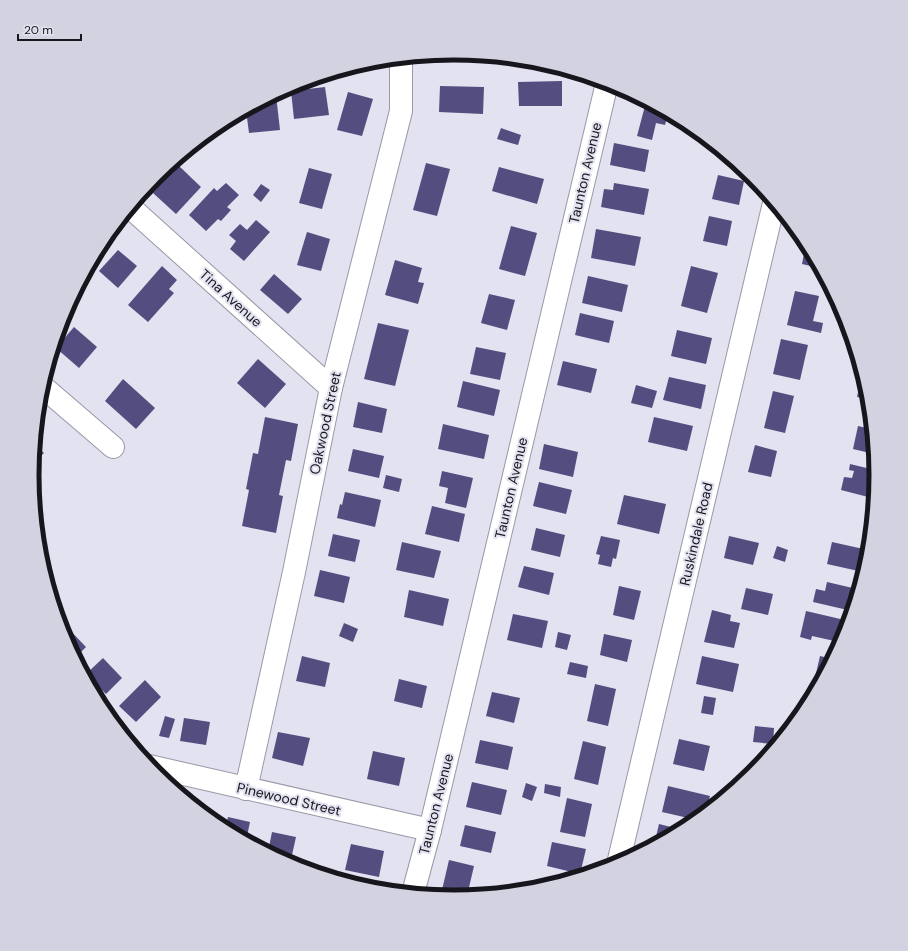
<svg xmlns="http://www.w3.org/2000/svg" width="908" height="951" viewBox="0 0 908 951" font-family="'DM Sans',sans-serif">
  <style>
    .building { fill: #534d80 }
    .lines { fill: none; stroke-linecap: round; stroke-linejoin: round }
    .minor-casing { stroke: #9898a6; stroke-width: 24 }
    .minor { stroke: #fff; stroke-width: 22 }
    .labels { text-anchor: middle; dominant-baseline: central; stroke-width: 4; stroke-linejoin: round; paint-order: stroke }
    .street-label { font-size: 14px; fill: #17161c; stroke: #e2e2f1 }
    .rim { fill: none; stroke: #17161c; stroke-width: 5 }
  </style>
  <rect width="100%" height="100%" fill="#e2e2f1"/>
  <g class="building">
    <polygon points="562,81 562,106 519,106 518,82"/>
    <polygon points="440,86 484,87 483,114 439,112"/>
    <polygon points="325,87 329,115 294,119 291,91"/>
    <polygon points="348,92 373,99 362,136 337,130"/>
    <polygon points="274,95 276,95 280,130 249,133 246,110"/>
    <polygon points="646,102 668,114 665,125 656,123 652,140 637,136"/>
    <polygon points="225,122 225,130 212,131 220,124"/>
    <polygon points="501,128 521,135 518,145 497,139"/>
    <polygon points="614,143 649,150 645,172 610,165"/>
    <polygon points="426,163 450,169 437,216 413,210"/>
    <polygon points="178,165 201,187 176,214 153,193"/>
    <polygon points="499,167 544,179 537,204 492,191"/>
    <polygon points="309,168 332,174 322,209 299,203"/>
    <polygon points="718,175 744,181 739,205 712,199"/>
    <polygon points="226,183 239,195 227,207 231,210 221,221 218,219 206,231 189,215 214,188 217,191"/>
    <polygon points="614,183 649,189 644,215 601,207 604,189 613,190"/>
    <polygon points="261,184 270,190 261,202 253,195"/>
    <polygon points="709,216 732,221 727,246 703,241"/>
    <polygon points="256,220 270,232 244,261 230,249 236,241 229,235 240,224 247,230"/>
    <polygon points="511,226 537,233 525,276 499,269"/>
    <polygon points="596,229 641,237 635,266 591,258"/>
    <polygon points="307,232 330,239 321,271 297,265"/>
    <polygon points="806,244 815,260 819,268 802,264"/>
    <polygon points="118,250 137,266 118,288 99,271"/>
    <polygon points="395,260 422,268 418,282 424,283 418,304 385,295"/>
    <polygon points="162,266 177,280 169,289 174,293 148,322 128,305"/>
    <polygon points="691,266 718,273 707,313 681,306"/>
    <polygon points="274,274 302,299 288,314 260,290"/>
    <polygon points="588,276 628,285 622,312 582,303"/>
    <polygon points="795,291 819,296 813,321 823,323 821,333 787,325"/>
    <polygon points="489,294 515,300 507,330 481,323"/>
    <polygon points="580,313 614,321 609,343 575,335"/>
    <polygon points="378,323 409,330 395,386 364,379"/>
    <polygon points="74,327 97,347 79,368 56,348"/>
    <polygon points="677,330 712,338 706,364 671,356"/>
    <polygon points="781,339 808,345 800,380 773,374"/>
    <polygon points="476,347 506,353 500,380 470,374"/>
    <polygon points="258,359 286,384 265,408 237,383"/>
    <polygon points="563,361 597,369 591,393 557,385"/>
    <polygon points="669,377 706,385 701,409 663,400"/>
    <polygon points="123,379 155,408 136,429 105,401"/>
    <polygon points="463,381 500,390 494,416 457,407"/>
    <polygon points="860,383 865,384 869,399 857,397"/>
    <polygon points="636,385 657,391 652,408 631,403"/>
    <polygon points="773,391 794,396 785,433 764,428"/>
    <polygon points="358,402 387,409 382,433 353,427"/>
    <polygon points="265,417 298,424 291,461 286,460 279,495 283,496 276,533 242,526 249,490 246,489 253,453 258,454"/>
    <polygon points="654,417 693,426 687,451 648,442"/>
    <polygon points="443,424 489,435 484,459 438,449"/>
    <polygon points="858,426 871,429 874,454 853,449"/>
    <polygon points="544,444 578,452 573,477 539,469"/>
    <polygon points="35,445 44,453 33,464"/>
    <polygon points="755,445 777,451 771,477 748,472"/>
    <polygon points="353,449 384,456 379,478 348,471"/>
    <polygon points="850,464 875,470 875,482 872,498 841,490 844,477 852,478 854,471 849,470"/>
    <polygon points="442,471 473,478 466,508 445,503 448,488 439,486"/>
    <polygon points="386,475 402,479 399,492 383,488"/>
    <polygon points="539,482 572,490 566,514 533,506"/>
    <polygon points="345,492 381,500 375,527 337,518 340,504 342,505"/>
    <polygon points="624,495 666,504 659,534 617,524"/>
    <polygon points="432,506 465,514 459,542 425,534"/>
    <polygon points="536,528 565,535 560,557 531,550"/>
    <polygon points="333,534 360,540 355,562 328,556"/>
    <polygon points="601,536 620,540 616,559 613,558 611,567 598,564 600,555 596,554"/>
    <polygon points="729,536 759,543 753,565 724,558"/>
    <polygon points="402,542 441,551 434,578 396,570"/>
    <polygon points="832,542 868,550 863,572 827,564"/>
    <polygon points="777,546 788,550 785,562 773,558"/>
    <polygon points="524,566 554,573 549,595 518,587"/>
    <polygon points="320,570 350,577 344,603 314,596"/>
    <polygon points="827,582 857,589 852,611 813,602 816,589 825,591"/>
    <polygon points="619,586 641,591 634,620 613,615"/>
    <polygon points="746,588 773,594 768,615 741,609"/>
    <polygon points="409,590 449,599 443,626 404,617"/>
    <polygon points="712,610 731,615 730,621 740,623 734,648 704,642"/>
    <polygon points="806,611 849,621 846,630 842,629 839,642 812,636 811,640 800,637"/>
    <polygon points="513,614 548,621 542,648 507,640"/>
    <polygon points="344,623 358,629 353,642 339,636"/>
    <polygon points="64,624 86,647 75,658 64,637 61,627"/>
    <polygon points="558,632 571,635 567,650 555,647"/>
    <polygon points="604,634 632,640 627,662 600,655"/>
    <polygon points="302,656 330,663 325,687 296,681"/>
    <polygon points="702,656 739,664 733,692 696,684"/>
    <polygon points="820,656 832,659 819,683 814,682"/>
    <polygon points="103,658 122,678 106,694 86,674"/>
    <polygon points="570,662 588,666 586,678 567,674"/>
    <polygon points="399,679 427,686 422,708 394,701"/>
    <polygon points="145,680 161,697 136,722 119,706"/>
    <polygon points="595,684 616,689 608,726 587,721"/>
    <polygon points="492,692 520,698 514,723 486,716"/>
    <polygon points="704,696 716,698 713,715 701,713"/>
    <polygon points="804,696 811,698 803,712 801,712"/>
    <polygon points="165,716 175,719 169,738 159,736"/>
    <polygon points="184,718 210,722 206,745 180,741"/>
    <polygon points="755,726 774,728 773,744 753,742"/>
    <polygon points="278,732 310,738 303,766 272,758"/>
    <polygon points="679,739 710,746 704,771 673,764"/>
    <polygon points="480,740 513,747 508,770 475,763"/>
    <polygon points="583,741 606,747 598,785 574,779"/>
    <polygon points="373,751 405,758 399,786 367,779"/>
    <polygon points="741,771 754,772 740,784"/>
    <polygon points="472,782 507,790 501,815 466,807"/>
    <polygon points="526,783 537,787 532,801 522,797"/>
    <polygon points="545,784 561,787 560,797 544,793"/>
    <polygon points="668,786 710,796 706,812 697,820 662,812"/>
    <polygon points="567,798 592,804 585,837 560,832"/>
    <polygon points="228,817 250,822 246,841 225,829"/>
    <polygon points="659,824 683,830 654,845"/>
    <polygon points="465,825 496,832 491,853 460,846"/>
    <polygon points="272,832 296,837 290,864 268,852"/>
    <polygon points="552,842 586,849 580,874 547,866"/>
    <polygon points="351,844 384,851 379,877 345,870"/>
    <polygon points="449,860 474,866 467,896 442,890"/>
  </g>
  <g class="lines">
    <defs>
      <g id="minor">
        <polyline points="131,208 331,388"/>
        <polyline points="42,386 113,447"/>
        <polyline points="149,766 430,830"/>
        <polyline points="246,789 294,572 331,388 401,111 401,59"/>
        <polyline points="618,864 774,203"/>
        <polyline points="413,893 430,830 607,83"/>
      </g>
    </defs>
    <use href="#minor" class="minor-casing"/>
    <use href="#minor" class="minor"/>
  </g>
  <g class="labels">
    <g class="street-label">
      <text transform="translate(585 173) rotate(-77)">Taunton Avenue</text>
      <text transform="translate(231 298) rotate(42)">Tina Avenue</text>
      <text transform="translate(325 423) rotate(-78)">Oakwood Street</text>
      <text transform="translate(511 488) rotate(-77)">Taunton Avenue</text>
      <text transform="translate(696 534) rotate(-77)">Ruskindale Road</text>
      <text transform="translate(289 799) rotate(13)">Pinewood Street</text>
      <text transform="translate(436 804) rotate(-76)">Taunton Avenue</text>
    </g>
  </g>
  <path d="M0 0H908V951H0ZM39 475a415 415 0 1 1 830 0a415 415 0 1 1-830 0Z" fill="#d2d2e0" fill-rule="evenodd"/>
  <path class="rim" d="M39 475a415 415 0 1 1 830 0a415 415 0 1 1-830 0Z"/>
  <path d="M18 34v6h63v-6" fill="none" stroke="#17161c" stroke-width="2"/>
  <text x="24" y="34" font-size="12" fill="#17161c" stroke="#e2e2f1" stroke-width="3" paint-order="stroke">20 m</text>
</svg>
